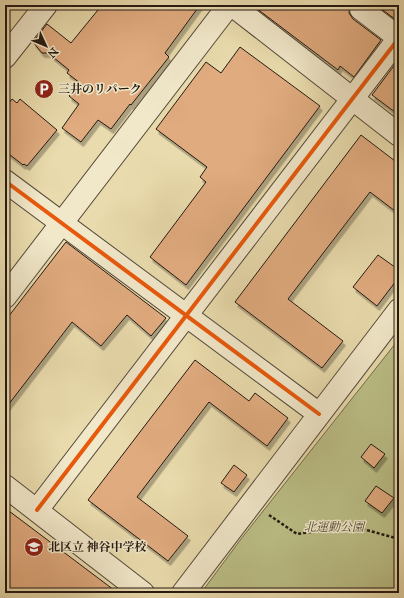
<svg xmlns="http://www.w3.org/2000/svg" width="404" height="598" viewBox="0 0 404 598" font-family="'IM FELL Great Primer','Noto Serif JP',serif">
  <style>
    .green { fill: #bbbe86; stroke: #706c4c }
    .building { fill: #e0ab7f; stroke: #241913; filter: url(#shadow) }
    .lines { fill: none; stroke-linecap: round; stroke-linejoin: round }
    .minor-casing { stroke: #554a3a; stroke-width: 24 }
    .path { stroke: #241913; stroke-width: 2.5; stroke-dasharray: 3 2; stroke-linecap: butt }
    .minor { stroke: #f1e8ca; stroke-width: 22 }
    .cycleway-casing { stroke: #f1e8ca; stroke-width: 6 }
    .cycleway { stroke: #e8590c; stroke-width: 4 }
    .labels { text-anchor: middle; dominant-baseline: central; stroke-width: 3; stroke-linejoin: round; paint-order: stroke }
    .poi-label { font-size: 12px; font-weight: bold; fill: #241913; stroke: #f1e8ca; text-anchor: start }
    .park-label { font-size: 12px; font-style: italic; fill: #514b36; stroke: #f1e8ca }
  </style>
  <defs>
    <filter id="shadow"><feDropShadow dx="2.5" dy="4.5" stdDeviation="0" flood-color="#0004"/></filter>
  </defs>
  <rect width="100%" height="100%" fill="#e9dbad"/>
  <filter id="stains"><feTurbulence type="fractalNoise" baseFrequency=".005" numOctaves="4"/><feColorMatrix values="0 0 0 0 .2 0 0 0 0 .09 0 0 0 0 .02 0 0 0 .5 -.17"/></filter>
  <radialGradient id="worn" r=".72"><stop offset=".6" stop-color="#630" stop-opacity="0"/><stop offset="1" stop-color="#630" stop-opacity=".3"/></radialGradient>
  <polygon class="green" points="399,339 399,593 201,593 241,539"/>
  <g class="building">
    <polygon points="102,5 200,5 165,53 169,57 131,105 130,104 111,129 98,120 81,142 62,128 79,104 69,96 80,83 67,73 69,70 48,53 42,53 33,42 47,24 71,43"/>
    <polygon points="252,5 350,5 349,13 353,19 381,40 354,77 340,66 338,70"/>
    <polygon points="376,5 399,5 399,22"/>
    <polygon points="240,47 320,106 186,285 150,257 206,182 200,177 207,167 156,129 206,62 221,73"/>
    <polygon points="399,59 399,115 372,95"/>
    <polygon points="12,99 17,103 20,99 57,130 27,166 24,164 23,165 5,151 5,108"/>
    <polygon points="361,135 399,164 399,214 370,192 288,299 343,341 322,368 235,302"/>
    <polygon points="66,242 166,318 151,336 127,315 101,346 72,322 5,409 5,321"/>
    <polygon points="378,255 399,270 399,277 377,306 353,287"/>
    <polygon points="195,360 249,401 255,393 288,418 267,446 209,402 137,497 188,536 168,561 88,500"/>
    <polygon points="371,444 385,454 374,468 361,457"/>
    <polygon points="234,465 247,475 234,492 221,483"/>
    <polygon points="376,486 394,498 382,513 365,501"/>
    <polygon points="5,508 118,593 5,593"/>
  </g>
  <g class="lines">
    <defs>
      <g id="minor">
        <polyline points="232,5 399,135"/>
        <polyline points="361,9 399,38"/>
        <polyline points="5,57 46,5"/>
        <polyline points="5,181 319,414"/>
        <polyline points="5,297 229,5"/>
        <polyline points="5,486 143,593"/>
        <polyline points="37,510 399,38"/>
        <polyline points="183,593 399,310"/>
      </g>
    </defs>
    <use href="#minor" class="minor-casing"/>
    <polyline class="path" points="269,515 297,534 352,526 399,539"/>
    <use href="#minor" class="minor"/>
    <defs>
      <g id="cycleway">
        <polyline points="5,181 319,414"/>
        <polyline points="37,510 399,38"/>
      </g>
    </defs>
    <use href="#cycleway" class="cycleway-casing"/>
    <use href="#cycleway" class="cycleway"/>
  </g>
  <defs>
    <symbol id="parking-disc" viewBox="-11 -11 22 22"><circle r="9.5" fill="#8f2418" stroke="#f1e8ca"/><path d="M-3.5-5.5H1a3.5 3.5 0 0 1 0 7H-1V5.5H-3.5ZM-1-3.4V-.6H.8a1.4 1.4 0 0 0 0-2.8Z" fill="#fff"/></symbol>
    <symbol id="school-disc" viewBox="-11 -11 22 22"><circle r="9.5" fill="#8f2418" stroke="#f1e8ca"/><path d="M0-5L7-2L0 1L-7-2ZM-4 1L0 2.5L4 1V4Q0 6-4 4Z" fill="#fff"/></symbol>
  </defs>
  <g fill-rule="evenodd">
    <use href="#parking-disc" x="33" y="78" width="22" height="22"/>
    <use href="#school-disc" x="23" y="536" width="22" height="22"/>
  </g>
  <g class="labels">
    <g class="poi-label">
      <text x="58" y="89">三井のリパーク</text>
      <text x="48" y="547">北区立 神谷中学校</text>
    </g>
    <g class="park-label">
      <text x="334" y="527">北運動公園</text>
    </g>
  </g>
  <rect width="404" height="598" fill="none" stroke="#e9dbad" stroke-width="20"/>
  <rect x="6" y="6" width="392" height="586" fill="none" stroke="#241913" stroke-width="2"/>
  <rect x="10" y="10" width="384" height="578" fill="none" stroke="#241913"/>
  <g transform="translate(46 46) rotate(134)" stroke="#f1e8ca" stroke-width="3" paint-order="stroke">
  <path d="M0-3L7 15L0 10L-7 15Z" fill="#241913"/>
  <text y="-6" font-size="11" font-weight="bold" text-anchor="middle" fill="#241913">N</text>
  </g>
  <rect width="100%" height="100%" filter="url(#stains)"/>
  <rect width="100%" height="100%" fill="url(#worn)"/>
</svg>
